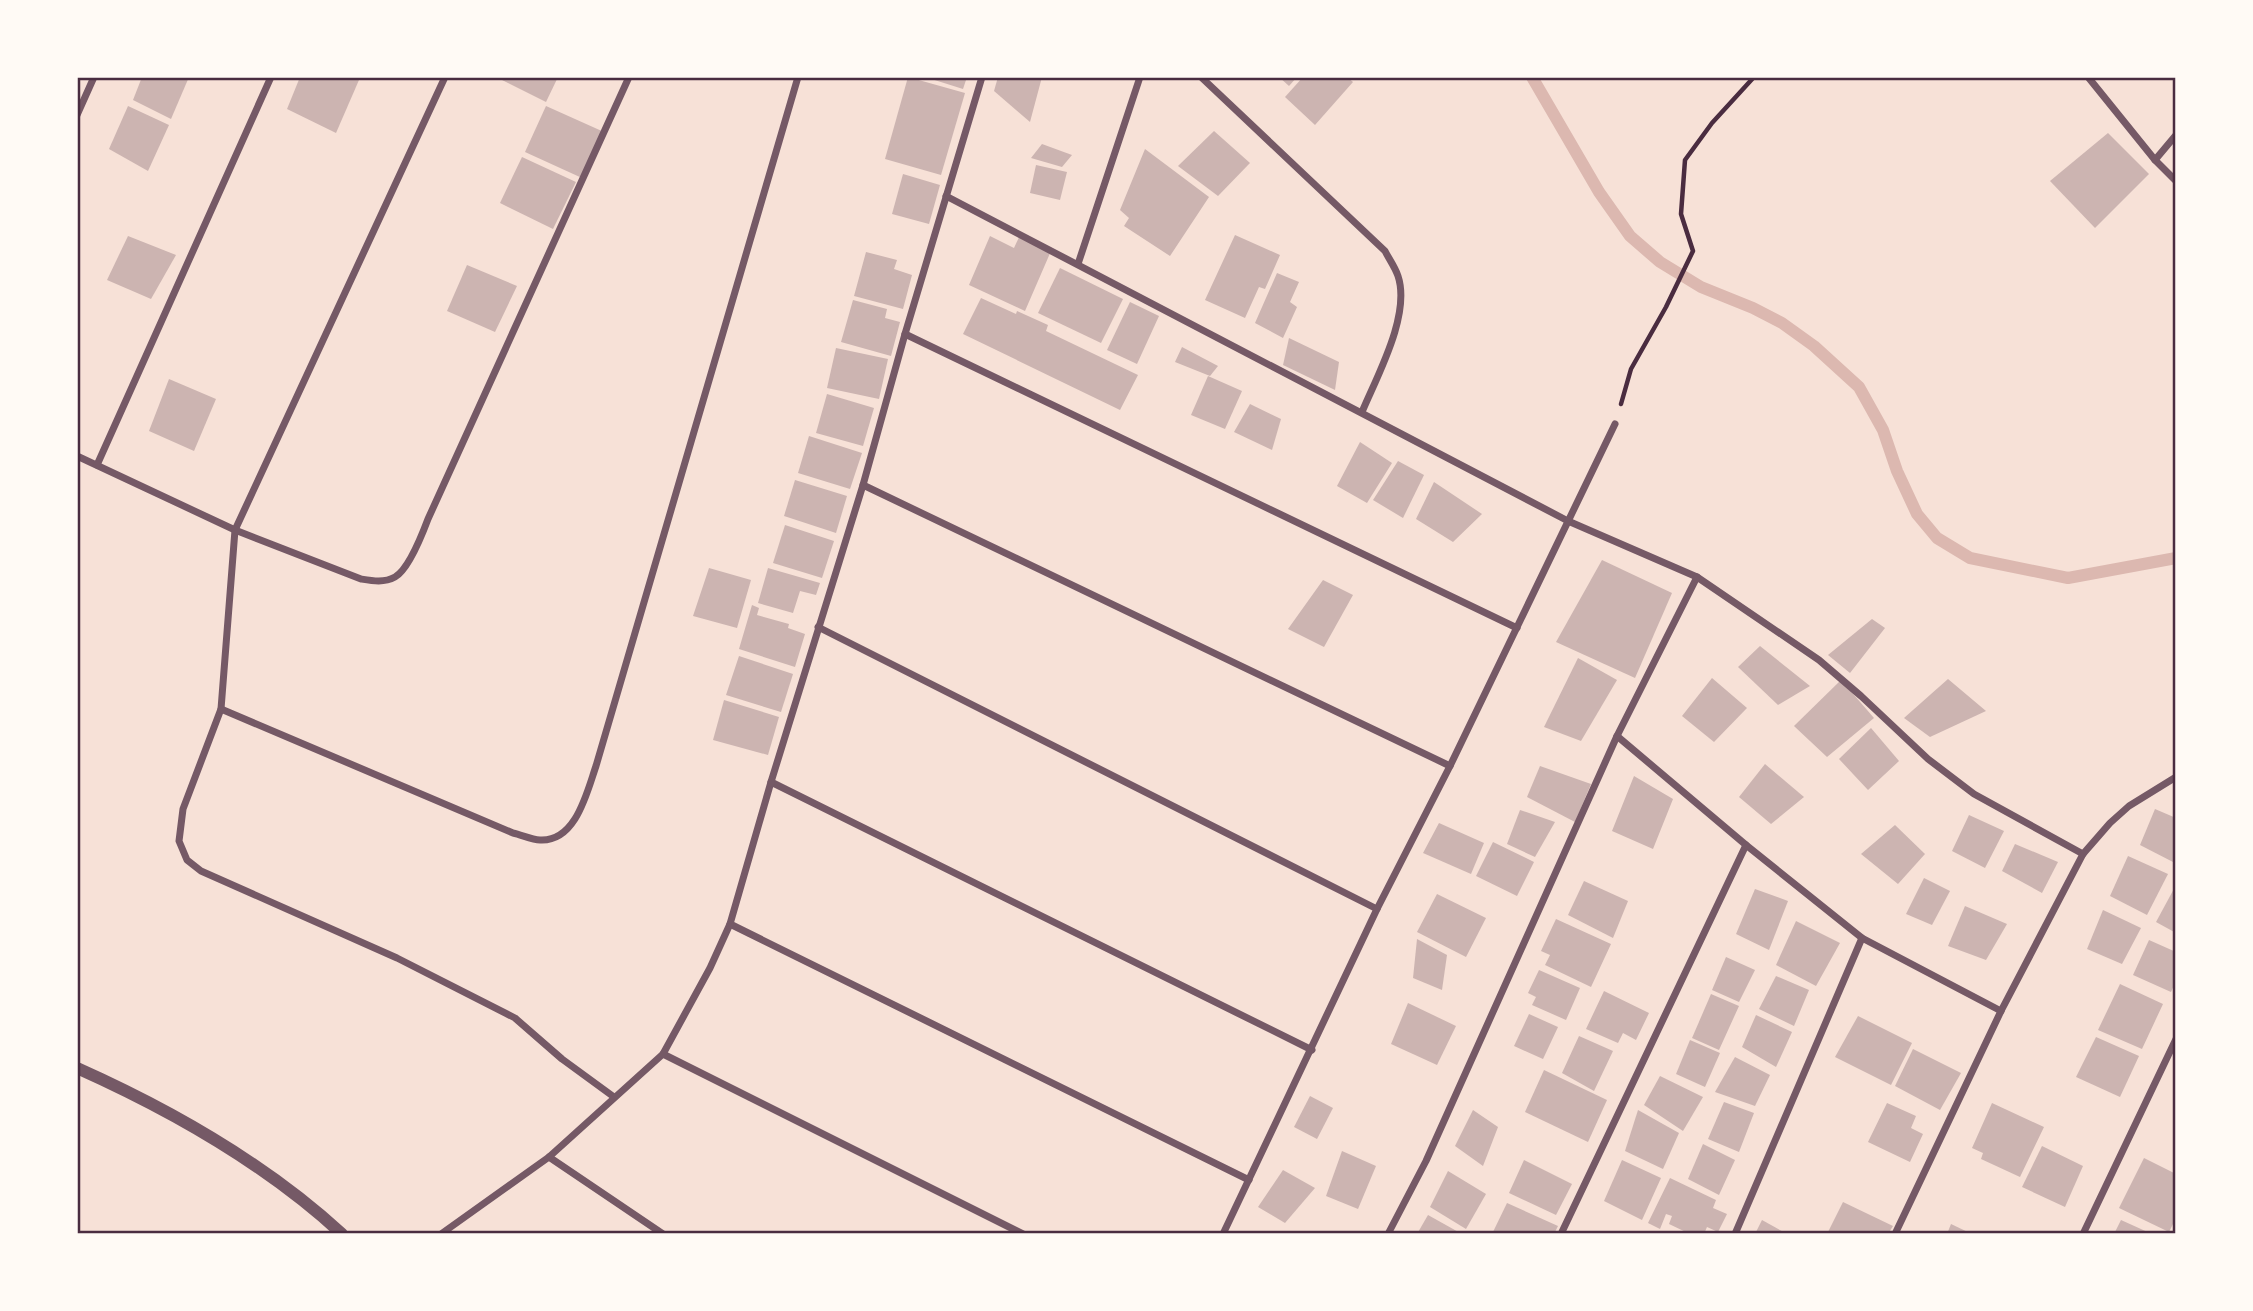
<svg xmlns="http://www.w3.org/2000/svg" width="2253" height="1311" viewBox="0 0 2253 1311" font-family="Karla,sans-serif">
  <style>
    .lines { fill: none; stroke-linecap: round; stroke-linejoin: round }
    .stream { stroke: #dcb8b0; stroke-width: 12 }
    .building { fill: #ccb4b1 }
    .path { stroke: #4a2c40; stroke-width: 4.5 }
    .minor { stroke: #755966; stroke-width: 7 }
    .tertiary { stroke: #755966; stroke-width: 12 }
    .neatline { fill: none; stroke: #4a2c40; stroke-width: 2.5 }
  </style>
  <rect width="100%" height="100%" fill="#f7e1d7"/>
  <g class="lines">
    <polyline class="stream" points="1532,77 1599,192 1630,236 1660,262 1701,287 1753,308 1782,323 1814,346 1859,387 1883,430 1897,471 1917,514 1937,538 1970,558 2068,578 2176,558"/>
  </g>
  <g class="building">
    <polygon points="142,77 189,77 171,119 133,100"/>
    <polygon points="300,77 352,77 359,80 336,133 287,109"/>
    <polygon points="496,77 558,77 546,102"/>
    <polygon points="908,77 965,93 941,175 885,159"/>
    <polygon points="925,77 967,77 963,89"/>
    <polygon points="998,77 1042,77 1030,122 994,91"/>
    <polygon points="1279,77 1297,77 1289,86"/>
    <polygon points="1303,77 1347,77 1353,82 1315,125 1285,97"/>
    <polygon points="128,106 169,125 148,171 109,149"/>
    <polygon points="546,106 604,132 582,178 525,152"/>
    <polygon points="1214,131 1250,163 1218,196 1178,166"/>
    <polygon points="2108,133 2149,174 2095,228 2050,181"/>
    <polygon points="1042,144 1072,155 1062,167 1031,158"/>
    <polygon points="1145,149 1209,197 1170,256 1124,226 1129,218 1120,210"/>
    <polygon points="522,157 576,182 553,229 500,203"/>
    <polygon points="1036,165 1067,172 1060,200 1030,193"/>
    <polygon points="903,174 940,185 929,224 892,214"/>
    <polygon points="1020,235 1051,251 1025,311 969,285 990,236 1014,248"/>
    <polygon points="1235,235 1280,255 1265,289 1259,287 1245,318 1205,300"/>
    <polygon points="128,236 176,255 151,299 107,280"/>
    <polygon points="866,252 897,260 894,269 912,275 903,309 854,296"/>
    <polygon points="467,265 517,286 495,332 447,311"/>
    <polygon points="1060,268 1123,299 1101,343 1038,313"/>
    <polygon points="1277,273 1299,282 1290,302 1297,307 1283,338 1255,323"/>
    <polygon points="981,298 1016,314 1017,311 1048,325 1046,331 1138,375 1120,410 963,334"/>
    <polygon points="853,300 887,309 885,318 900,322 891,356 841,342"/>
    <polygon points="1130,302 1159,316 1137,364 1107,350"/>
    <polygon points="1289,338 1339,362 1335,390 1283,365"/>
    <polygon points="1182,347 1218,366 1210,376 1175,362"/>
    <polygon points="836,348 888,359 879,399 827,388"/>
    <polygon points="1208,376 1242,391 1225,429 1191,415"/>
    <polygon points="169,379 216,399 194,451 149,431"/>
    <polygon points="827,394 874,408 863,446 816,433"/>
    <polygon points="1250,404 1281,419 1272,450 1234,432"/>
    <polygon points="809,436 862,453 850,489 798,473"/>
    <polygon points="1360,442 1392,463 1367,503 1337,486"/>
    <polygon points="1398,461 1424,475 1403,518 1373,500"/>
    <polygon points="795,480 847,496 836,533 784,516"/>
    <polygon points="1434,482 1482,514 1453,542 1416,519"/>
    <polygon points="785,525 834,541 822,578 773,563"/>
    <polygon points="1602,560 1672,593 1635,678 1556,642"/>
    <polygon points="709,568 751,580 737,628 693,616"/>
    <polygon points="768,568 820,583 816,595 800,591 793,613 758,603"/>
    <polygon points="1323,580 1353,595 1324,647 1288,629"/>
    <polygon points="752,605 759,608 757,615 789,624 788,628 805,634 795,667 739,649"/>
    <polygon points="1872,619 1885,628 1850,673 1828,655"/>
    <polygon points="1760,646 1810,686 1778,705 1738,667"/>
    <polygon points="739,656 793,674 781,712 726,695"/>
    <polygon points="1578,658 1617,680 1581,741 1544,727"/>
    <polygon points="1712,678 1747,708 1714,742 1682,716"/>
    <polygon points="1948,679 1986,711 1930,737 1904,718"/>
    <polygon points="1841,680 1874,718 1827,757 1794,726"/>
    <polygon points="724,700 779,717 768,755 713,740"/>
    <polygon points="1871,728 1899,761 1868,790 1839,759"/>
    <polygon points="1765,764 1804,797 1771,824 1739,797"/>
    <polygon points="1540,766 1591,784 1575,822 1527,797"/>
    <polygon points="1634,776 1673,799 1653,849 1612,831"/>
    <polygon points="2155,809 2176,818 2176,857 2173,862 2140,845"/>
    <polygon points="1520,810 1555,822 1535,857 1507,844"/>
    <polygon points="1969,815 2004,831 1985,868 1952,851"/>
    <polygon points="1439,823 1484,843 1471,874 1423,853"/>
    <polygon points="1895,825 1925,854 1898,884 1861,854"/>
    <polygon points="1493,842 1534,862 1517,896 1476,876"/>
    <polygon points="2015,844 2058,862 2042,893 2002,871"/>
    <polygon points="2128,856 2168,874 2147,915 2110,896"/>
    <polygon points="1924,878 1950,891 1932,925 1906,914"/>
    <polygon points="1584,881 1628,901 1613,938 1568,915"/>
    <polygon points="2176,885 2176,933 2156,922"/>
    <polygon points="1755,889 1788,901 1769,950 1736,934"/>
    <polygon points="1437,894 1486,918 1466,957 1417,932"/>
    <polygon points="1965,906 2007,924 1986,960 1948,946"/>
    <polygon points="2103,910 2141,928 2122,964 2087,949"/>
    <polygon points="1556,919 1611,944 1591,987 1545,965 1550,955 1541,951"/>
    <polygon points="1796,921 1840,943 1816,986 1776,965"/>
    <polygon points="1417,939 1447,955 1442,990 1413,978"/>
    <polygon points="2149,940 2176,952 2176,981 2171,992 2133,975"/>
    <polygon points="1726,957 1755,970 1739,1002 1712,990"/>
    <polygon points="1539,970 1580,988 1566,1020 1532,1005 1536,997 1528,993"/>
    <polygon points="1776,976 1809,990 1794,1026 1759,1009"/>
    <polygon points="2120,984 2163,1004 2142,1049 2098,1030"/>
    <polygon points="1604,991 1649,1013 1636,1040 1623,1033 1618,1043 1586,1029"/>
    <polygon points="1711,994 1739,1006 1719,1050 1692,1038"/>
    <polygon points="1408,1003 1456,1026 1437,1065 1391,1044"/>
    <polygon points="1529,1014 1558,1027 1543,1059 1514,1046"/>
    <polygon points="1756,1015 1792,1032 1776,1067 1742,1047"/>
    <polygon points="1858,1016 1912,1043 1891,1085 1835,1057"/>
    <polygon points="1579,1036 1613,1051 1594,1091 1562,1073"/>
    <polygon points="2096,1037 2139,1056 2120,1097 2076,1077"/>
    <polygon points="1690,1040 1720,1053 1705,1087 1676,1074"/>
    <polygon points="1913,1049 1961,1073 1940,1110 1895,1086"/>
    <polygon points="1735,1057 1770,1075 1755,1106 1715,1092"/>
    <polygon points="1544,1070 1607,1100 1588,1142 1525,1112"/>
    <polygon points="1660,1076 1703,1097 1683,1131 1644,1105"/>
    <polygon points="1310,1096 1333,1108 1317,1139 1294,1127"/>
    <polygon points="1724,1102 1754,1113 1739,1152 1708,1139"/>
    <polygon points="1887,1103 1916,1116 1911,1128 1923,1134 1910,1162 1868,1142"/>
    <polygon points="1992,1103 2044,1127 2020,1177 1981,1159 1983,1153 1972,1148"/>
    <polygon points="1473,1110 1498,1127 1483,1166 1455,1146"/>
    <polygon points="1638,1110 1679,1133 1663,1169 1625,1151"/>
    <polygon points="1703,1144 1735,1160 1719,1195 1688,1179"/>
    <polygon points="2042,1146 2083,1166 2065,1207 2022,1187"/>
    <polygon points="1342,1151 1376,1166 1358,1209 1326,1196"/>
    <polygon points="2144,1158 2176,1174 2176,1218 2169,1232 2119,1208"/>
    <polygon points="1524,1160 1572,1184 1556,1215 1509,1193"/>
    <polygon points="1622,1160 1661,1178 1642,1220 1604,1201"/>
    <polygon points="1283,1170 1315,1188 1285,1223 1258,1207"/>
    <polygon points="1448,1171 1486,1194 1466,1229 1430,1207"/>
    <polygon points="1670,1178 1716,1200 1713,1208 1727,1214 1718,1232 1707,1227 1704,1234 1690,1234 1669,1224 1672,1216 1666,1214 1660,1229 1648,1223"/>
    <polygon points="1843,1202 1893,1226 1888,1234 1827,1234"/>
    <polygon points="1507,1203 1558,1226 1554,1234 1492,1234"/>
    <polygon points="1428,1215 1462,1234 1417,1234"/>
    <polygon points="1762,1220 1787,1234 1755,1234"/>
    <polygon points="2121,1220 2152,1234 2114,1234"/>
    <polygon points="1951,1224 1972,1234 1947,1234"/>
  </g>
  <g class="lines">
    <polyline class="path" points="1621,404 1631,369 1666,307 1693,251 1681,214 1685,160 1712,123 1754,77"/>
    <g class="minor">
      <polyline points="445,77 235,530 221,709 183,809 179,841 187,860 201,871 397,958 515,1018 562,1059 614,1097"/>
      <path d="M1201,77L1385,251C1389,259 1395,267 1398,276C1411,315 1377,376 1362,412"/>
      <polyline points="2088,77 2155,160 2176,181"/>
      <polyline points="77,115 94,77"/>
      <polyline points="2155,160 2176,135"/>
      <polyline points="946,196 1568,521 1697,577 1819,660 1861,696 1928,759 1974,794 2083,854"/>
      <polyline points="1078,264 1140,77"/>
      <polyline points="905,334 1517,628"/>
      <path d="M77,456L235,530L361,579C373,581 384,583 395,577C409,569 422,535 428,519L629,77"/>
      <polyline points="97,465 271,77"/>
      <polyline points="863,485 1450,766"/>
      <polyline points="818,627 1377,909"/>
      <path d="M221,709L513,833C522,835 532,840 540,840C576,842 587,792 596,766L798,77"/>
      <polyline points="1617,736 1746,845 1862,938 2001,1011"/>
      <polyline points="771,782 1312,1050"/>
      <polyline points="730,924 1249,1180"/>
      <polyline points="663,1054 1023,1234"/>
      <polyline points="549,1157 663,1234"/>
      <polyline points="441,1234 549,1157 663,1054 710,968 730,924 771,782 863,485 905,334 982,77"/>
      <polyline points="1223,1234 1377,909 1450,766 1615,424"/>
      <polyline points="1388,1234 1426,1161 1617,736 1697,577"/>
      <polyline points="1561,1234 1746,845"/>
      <polyline points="1735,1234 1862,938"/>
      <polyline points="1895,1234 2001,1011 2083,854 2110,823 2129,806 2176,777"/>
      <polyline points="2083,1234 2176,1039"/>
    </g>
    <path class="tertiary" d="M77,1068C171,1110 266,1164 342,1234"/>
  </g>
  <rect width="2253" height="1311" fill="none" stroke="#fffaf5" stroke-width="158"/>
  <rect x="79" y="79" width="2095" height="1153" class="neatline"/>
</svg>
